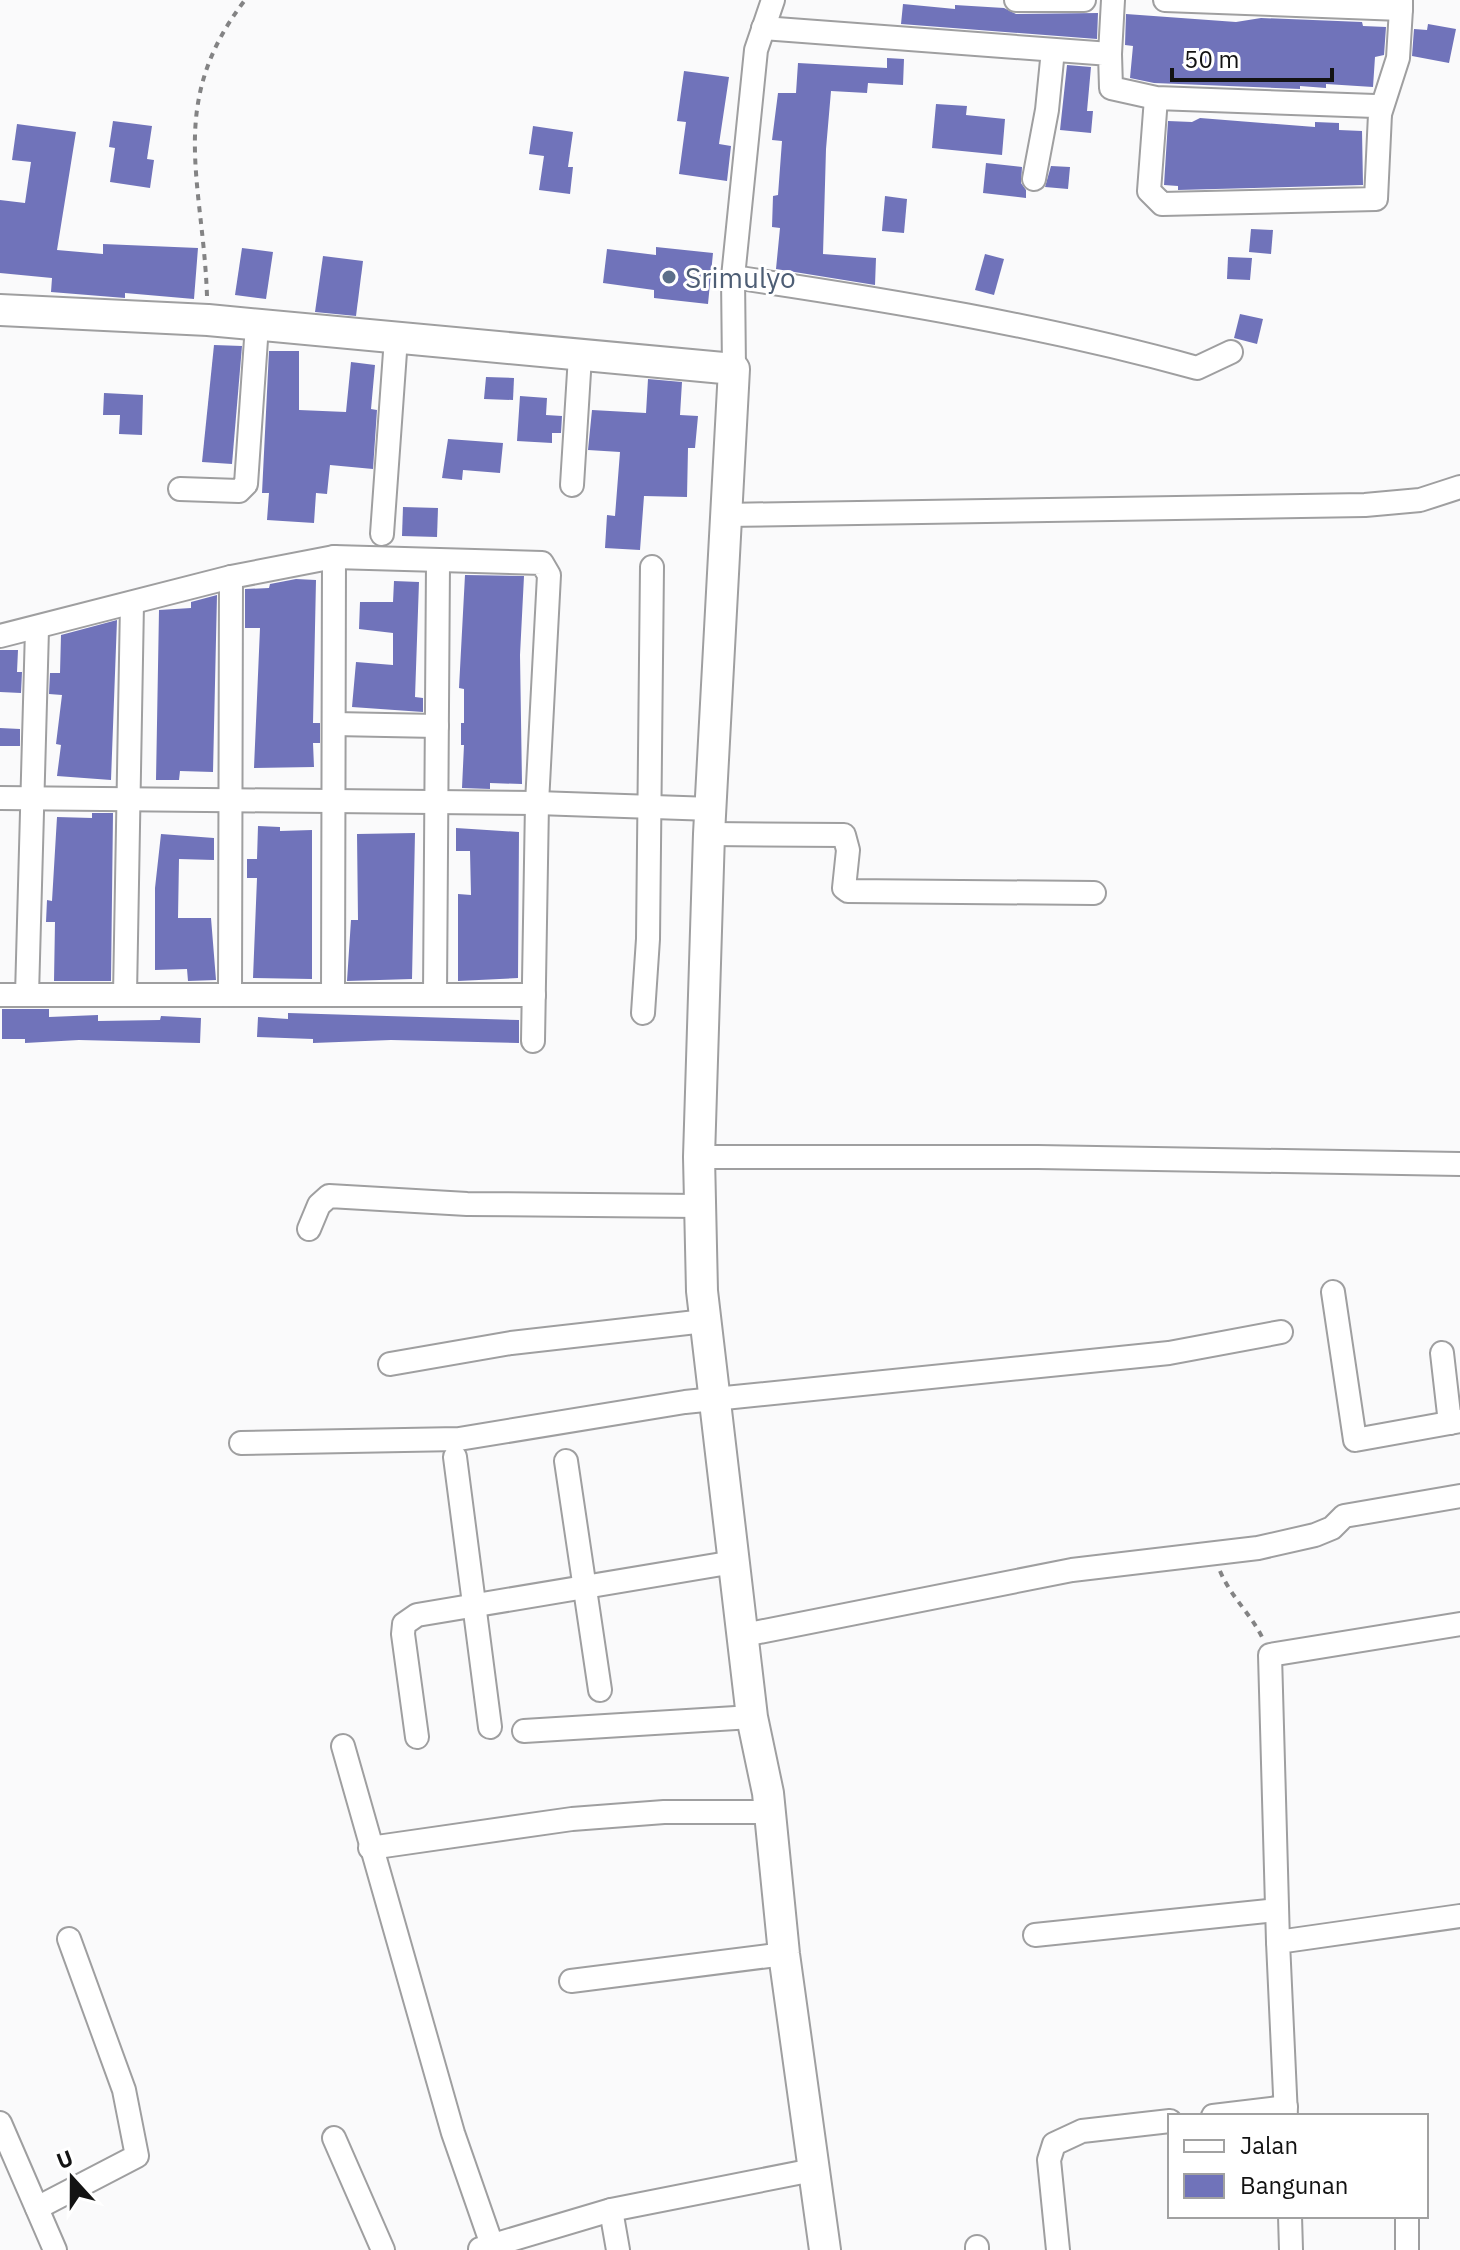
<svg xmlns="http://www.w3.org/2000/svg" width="1460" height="2250" viewBox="0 0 1460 2250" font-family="'IBM Plex Sans',sans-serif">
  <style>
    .building { fill: #7073ba }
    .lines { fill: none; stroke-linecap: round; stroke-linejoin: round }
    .street-casing { stroke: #9f9fa0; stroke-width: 26 }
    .secondary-casing { stroke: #9f9fa0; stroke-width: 34 }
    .path { stroke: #838384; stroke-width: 4; stroke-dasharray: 6 6; stroke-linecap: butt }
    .street { stroke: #fff; stroke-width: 22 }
    .secondary { stroke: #fff; stroke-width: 30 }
    .service-dot { fill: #5c6f8a; stroke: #fff; stroke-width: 3 }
    .labels { text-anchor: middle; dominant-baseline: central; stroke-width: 6; stroke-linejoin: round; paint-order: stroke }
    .service-label { font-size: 28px; fill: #4e5e75; stroke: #fff; text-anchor: start }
  </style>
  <rect width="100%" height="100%" fill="#fafafb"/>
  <g class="building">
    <polygon points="903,4 955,9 955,5 1004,8 1016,14 1098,13 1097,39 901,24"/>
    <polygon points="1126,14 1236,22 1261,18 1362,22 1363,26 1386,27 1384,55 1375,57 1373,87 1326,84 1326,88 1300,86 1300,89 1154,83 1130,78 1133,46 1125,45"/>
    <polygon points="1428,24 1456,29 1449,63 1412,56 1414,29 1427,30"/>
    <polygon points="887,58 904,59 903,85 868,83 867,93 831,91 826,149 823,254 876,258 875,285 776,269 780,228 772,227 773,196 778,195 782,141 772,140 778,93 796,93 798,63 887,68"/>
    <polygon points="1067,65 1091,67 1087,111 1093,111 1091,133 1060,130"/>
    <polygon points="684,71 729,77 719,144 731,146 727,181 679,174 686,122 677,121"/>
    <polygon points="936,104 967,106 966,115 1005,119 1002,155 932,148"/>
    <polygon points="1200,118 1315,127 1315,122 1339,123 1339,130 1362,131 1363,185 1178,190 1178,186 1164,185 1168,121 1192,122"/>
    <polygon points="113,121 152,126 147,159 154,160 150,188 110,182 115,148 109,147"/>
    <polygon points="17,124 76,132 57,250 103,254 103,244 198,248 194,299 125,293 125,298 51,292 52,278 0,273 0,200 25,203 31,162 12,160"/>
    <polygon points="533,126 573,132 568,167 573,167 570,194 539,190 544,156 529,154"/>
    <polygon points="986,163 1022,167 1021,183 1026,190 1026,198 983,193"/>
    <polygon points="1051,166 1070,167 1068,189 1045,187"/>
    <polygon points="885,196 907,199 904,233 882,231"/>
    <polygon points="1251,229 1273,230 1271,254 1249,252"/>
    <polygon points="656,247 713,253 708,304 654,298 654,290 603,283 607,249 656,255"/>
    <polygon points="242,248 273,252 266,299 235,295"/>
    <polygon points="985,254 1004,259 994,295 975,290"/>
    <polygon points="323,256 363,261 356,316 315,312"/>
    <polygon points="1228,257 1252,258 1250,280 1227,279"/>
    <polygon points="1240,314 1263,319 1257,344 1234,338"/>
    <polygon points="214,345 242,346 232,464 202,462"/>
    <polygon points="269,351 299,351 299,410 346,412 351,362 375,365 371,409 377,410 373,469 330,465 327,494 316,493 314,523 267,520 269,493 262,493"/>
    <polygon points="486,377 514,378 513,400 484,399"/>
    <polygon points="648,379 682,382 680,415 698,416 695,448 688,448 687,497 644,496 640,550 605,548 607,515 615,516 620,452 588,450 592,410 646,413"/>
    <polygon points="104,393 143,395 142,435 119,434 120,415 103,415"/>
    <polygon points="520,396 547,398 546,415 562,416 561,433 552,433 552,443 517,441"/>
    <polygon points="448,439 503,443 500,473 463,470 462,480 442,478"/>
    <polygon points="403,507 438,508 437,537 402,536"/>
    <polygon points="465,575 524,576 520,655 522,784 490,783 490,789 462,788 464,745 461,745 461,723 464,723 464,689 459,688"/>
    <polygon points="296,579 316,580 313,723 320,723 320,743 313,743 314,767 254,768 260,628 245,628 245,589 269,588 270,584"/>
    <polygon points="394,581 419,582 415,697 423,698 423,712 352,707 356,662 393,665 393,633 359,629 360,602 393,602"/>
    <polygon points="217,595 213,772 180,771 179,780 156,780 159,610 191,608 191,602"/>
    <polygon points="117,620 111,780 57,776 61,745 56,744 62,695 49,694 50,673 60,673 61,635"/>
    <polygon points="0,650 18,650 17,672 22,672 21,693 0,692"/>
    <polygon points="0,728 20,729 20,746 0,746"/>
    <polygon points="92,813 113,813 111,981 54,981 55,922 46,922 47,900 52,901 57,817 92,818"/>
    <polygon points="258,826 280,827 280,831 312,830 312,979 253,978 257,878 247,878 247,859 257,859"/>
    <polygon points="456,828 519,832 518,978 458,981 458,894 471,895 470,851 456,851"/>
    <polygon points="415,833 412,979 347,981 351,920 358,920 357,834"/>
    <polygon points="161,834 214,838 214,860 179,859 178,918 211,918 216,980 188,981 187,969 155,970 155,888"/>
    <polygon points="2,1009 49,1009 49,1017 98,1015 98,1021 160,1020 161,1016 201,1018 200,1043 79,1040 25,1043 25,1039 2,1039"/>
    <polygon points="288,1013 519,1020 519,1043 391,1040 313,1043 313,1039 257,1037 258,1017 288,1019"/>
  </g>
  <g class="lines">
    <defs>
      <g id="street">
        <polyline points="1016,0 1084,0"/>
        <polyline points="1165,0 1401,9 1401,0"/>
        <polyline points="763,28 1110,54 1111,88 1156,98 1149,191 1162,204 1376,199 1380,114 1375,106 1156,98"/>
        <polyline points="1110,54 1113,0"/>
        <polyline points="1380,114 1398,58 1401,9"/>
        <polyline points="1034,179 1047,110 1053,50"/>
        <path d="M733,277C889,300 1045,326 1197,368L1231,352"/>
        <polyline points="734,369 733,277 756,50 773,0"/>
        <polyline points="572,485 580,356"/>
        <polyline points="180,489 239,491 246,484 257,325"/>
        <polyline points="724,515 1365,505 1420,500 1460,487"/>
        <polyline points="382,534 396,338"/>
        <polyline points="0,636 231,577 334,557 542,563 549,575 537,803 533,1041"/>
        <polyline points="334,724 437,726"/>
        <polyline points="0,798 537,803 712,809"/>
        <polyline points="709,834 844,835 848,850 844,888 848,891 1094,893"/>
        <polyline points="0,995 534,995"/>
        <polyline points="27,995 37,629"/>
        <polyline points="125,995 132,603"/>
        <polyline points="230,995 231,577"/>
        <polyline points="333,995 334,557"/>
        <polyline points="435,995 438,563"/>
        <polyline points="643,1013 648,939 652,567"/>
        <polyline points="699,1157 1038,1157 1460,1164"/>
        <polyline points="309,1229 319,1205 329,1196 467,1204 700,1206"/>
        <polyline points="1333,1292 1355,1440 1460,1421"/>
        <polyline points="1442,1353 1450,1423"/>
        <polyline points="390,1364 511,1343 705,1321"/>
        <polyline points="241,1443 459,1439 685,1402 1169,1353 1281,1332"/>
        <polyline points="455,1457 490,1727"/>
        <polyline points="566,1461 600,1690"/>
        <polyline points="744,1635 1072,1570 1258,1548 1315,1535 1332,1528 1344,1516 1460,1496"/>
        <polyline points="524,1731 752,1717"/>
        <polyline points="417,1737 403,1634 404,1624 417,1615 734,1562"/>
        <polyline points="343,1746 453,2133 492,2245"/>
        <polyline points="370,1848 572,1819 664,1812 767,1812"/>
        <polyline points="1035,1935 1277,1910"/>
        <polyline points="1278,1942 1270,1655 1460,1624"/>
        <polyline points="571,1981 784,1954"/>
        <polyline points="1213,2116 1286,2107"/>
        <polyline points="1286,2116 1278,1942 1460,1916"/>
        <polyline points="0,2123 55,2250"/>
        <polyline points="334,2138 383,2250"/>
        <polyline points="37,2208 137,2156 124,2090 69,1939"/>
        <polyline points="611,2210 618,2250"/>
        <polyline points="1290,2216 1291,2250"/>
        <polyline points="1407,2216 1407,2250"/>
        <polyline points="977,2247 977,2250"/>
        <polyline points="480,2249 611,2210 813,2170"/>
        <polyline points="1058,2250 1049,2160 1054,2144 1082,2131 1170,2121"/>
      </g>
      <polyline id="secondary" points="0,310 208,320 734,369 709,834 699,1157 702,1291 752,1717 768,1793 784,1954 825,2250"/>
    </defs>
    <use href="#street" class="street-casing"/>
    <use href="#secondary" class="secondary-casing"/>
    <g class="path">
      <path d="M207,296C203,180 166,103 245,0"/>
      <path d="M1220,1571C1231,1597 1250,1613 1262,1637"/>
    </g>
    <use href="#street" class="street"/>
    <use href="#secondary" class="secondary"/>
  </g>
  <circle class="service-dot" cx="669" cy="277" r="8"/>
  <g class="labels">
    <g class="service-label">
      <text x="685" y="277">Srimulyo</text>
    </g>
  </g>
  <rect x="1168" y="2114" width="260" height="104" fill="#ffffff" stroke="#a1a1a1" stroke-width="2"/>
  <rect x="1184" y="2140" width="40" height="12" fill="#ffffff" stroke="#a1a1a1" stroke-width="2"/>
  <text x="1240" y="2154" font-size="24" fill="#131313">Jalan</text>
  <rect x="1184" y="2174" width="40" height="24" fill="#7073ba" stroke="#a1a1a1" stroke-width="2"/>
  <text x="1240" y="2194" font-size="24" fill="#131313">Bangunan</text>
  <g transform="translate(72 2178) rotate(339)" stroke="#ffffff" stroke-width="6" paint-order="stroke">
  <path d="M0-6L14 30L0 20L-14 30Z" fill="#131313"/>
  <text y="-12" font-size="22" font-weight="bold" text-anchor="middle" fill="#131313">U</text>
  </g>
  <path d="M1172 68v12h160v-12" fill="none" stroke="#131313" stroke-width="4"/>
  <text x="1184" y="68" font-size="24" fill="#131313" stroke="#ffffff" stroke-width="6" paint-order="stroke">50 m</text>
</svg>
